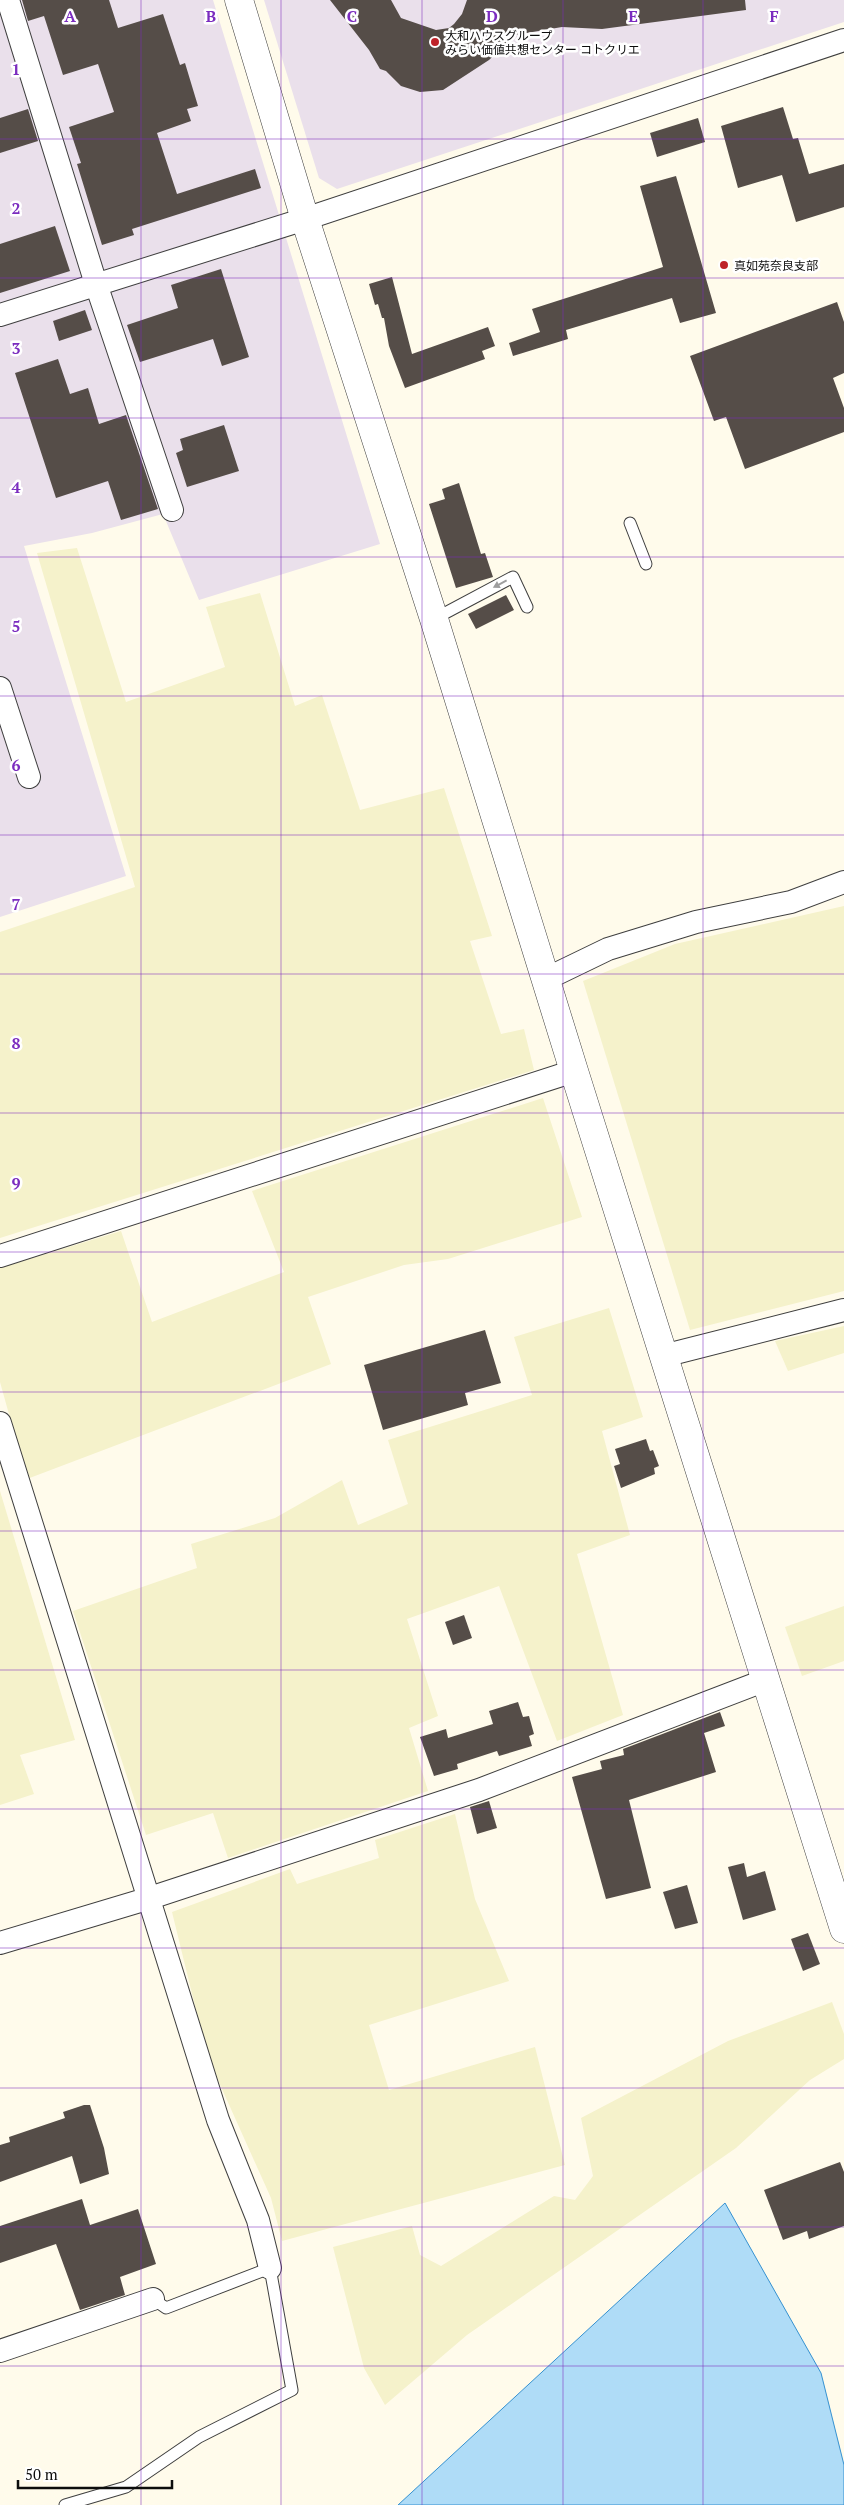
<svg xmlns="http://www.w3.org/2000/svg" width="844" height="2505" viewBox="0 0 844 2505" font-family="'PT Serif','Noto Sans JP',serif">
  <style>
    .industrial { fill: #eae0eb }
    .farmland { fill: #f5f2cb }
    .water { fill: #afdcf7; stroke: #3591d0 }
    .building { fill: #554d48 }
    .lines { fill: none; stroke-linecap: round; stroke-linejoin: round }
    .service-casing { stroke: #3f3f3f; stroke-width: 13 }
    .minor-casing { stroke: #3f3f3f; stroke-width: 24 }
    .tertiary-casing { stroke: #3f3f3f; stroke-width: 29 }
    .service { stroke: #fff; stroke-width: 11 }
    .minor { stroke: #fff; stroke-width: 22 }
    .tertiary { stroke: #fff; stroke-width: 28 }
    .oneway { fill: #9e9e9e }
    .grid { fill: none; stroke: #7b2cbf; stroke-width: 1; stroke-opacity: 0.55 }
    .poi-dot { fill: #be2229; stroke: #fff; stroke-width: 2 }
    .labels { text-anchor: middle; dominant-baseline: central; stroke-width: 5; stroke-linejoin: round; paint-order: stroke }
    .poi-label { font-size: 12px; fill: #0c0c0c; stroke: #fff; text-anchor: start }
    .grid-label { font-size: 16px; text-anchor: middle; font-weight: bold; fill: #7b2cbf; stroke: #fff; stroke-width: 5; stroke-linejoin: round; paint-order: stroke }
  </style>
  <rect width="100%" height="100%" fill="#fffbeb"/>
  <g class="industrial">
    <polygon points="0,0 213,0 380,544 199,600 163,514 92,533 24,546 126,876 0,917"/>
    <polygon points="264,0 844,0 844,22 337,189 319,178"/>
  </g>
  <g class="farmland">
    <polygon points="77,548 126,702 225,667 206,607 260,593 295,706 322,695 360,810 444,788 492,936 470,941 501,1034 524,1029 534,1070 0,1238 0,932 135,887 37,553"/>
    <polygon points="844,906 844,1291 690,1330 583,981 675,944"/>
    <polygon points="543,1098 582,1217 448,1259 404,1265 308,1297 331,1364 27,1479 0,1382 0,1268 121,1231 152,1322 284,1272 252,1191"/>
    <polygon points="609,1308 643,1417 602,1431 630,1535 577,1554 623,1715 557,1741 499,1586 407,1619 438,1716 409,1728 428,1791 228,1858 213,1813 146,1835 73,1611 197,1568 191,1544 275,1518 342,1480 358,1525 408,1504 388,1440 532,1395 514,1337"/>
    <polygon points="844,1326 844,1353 788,1371 775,1341"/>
    <polygon points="0,1491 75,1740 20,1755 34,1794 0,1805"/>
    <polygon points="844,1606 844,1661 802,1676 785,1627"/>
    <polygon points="455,1814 475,1899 509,1981 369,2025 389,2090 535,2047 565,2165 282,2241 271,2198 213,2069 196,2010 172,1912 290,1869 297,1884 379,1858 375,1840"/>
    <polygon points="832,2002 844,2034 844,2059 810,2080 736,2148 467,2335 385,2405 364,2368 333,2247 412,2226 420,2255 441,2266 554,2196 575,2200 593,2176 581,2118 728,2041"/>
  </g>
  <polygon class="water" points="725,2203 821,2373 844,2465 844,2505 398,2505"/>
  <g class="building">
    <polygon points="22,0 109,0 118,28 163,14 180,65 185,63 198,106 187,109 191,121 157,133 177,194 255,169 261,188 132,229 134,235 102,245 77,164 81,163 69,127 114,112 98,64 63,75 44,16 28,21"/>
    <polygon points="330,0 391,0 401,18 436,30 449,28 454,24 462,14 467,0 745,0 746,10 602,29 562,27 515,35 489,60 443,90 420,92 401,86 386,71 380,69 369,50"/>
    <polygon points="783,107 793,139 798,138 809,174 844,164 844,207 796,222 782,175 738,188 721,126"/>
    <polygon points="28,109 38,141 0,153 0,118"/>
    <polygon points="698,118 705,142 657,157 650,133"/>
    <polygon points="676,176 716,313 680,323 672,298 566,330 568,339 513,356 509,343 540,332 532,309 663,267 640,186"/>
    <polygon points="55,226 70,271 0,293 0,244"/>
    <polygon points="221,269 249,357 222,366 213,339 140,362 127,325 178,308 171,285"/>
    <polygon points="392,277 412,354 488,327 495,346 482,351 485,359 405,388 389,346 384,318 382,318 378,304 375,305 369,284"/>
    <polygon points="837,302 844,322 844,373 833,378 844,408 844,432 745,469 726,417 714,421 690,356"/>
    <polygon points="85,310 92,330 59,341 53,321"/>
    <polygon points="58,359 70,394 88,388 99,424 126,415 158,509 121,520 108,481 56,498 15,373"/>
    <polygon points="224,425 239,471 187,487 176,453 183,450 180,439"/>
    <polygon points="459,483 481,554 485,553 493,577 456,588 429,504 445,499 442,489"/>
    <polygon points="506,595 514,610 476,629 468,614"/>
    <polygon points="485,1330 501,1383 465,1393 468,1405 383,1430 364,1365"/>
    <polygon points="646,1439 650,1451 653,1450 659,1466 654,1468 655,1474 621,1488 614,1466 620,1464 615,1449"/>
    <polygon points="464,1615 472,1638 453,1645 445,1622"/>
    <polygon points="518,1702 523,1717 529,1716 534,1734 529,1736 532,1746 499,1756 497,1751 457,1764 458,1769 434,1776 420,1737 446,1729 448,1738 493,1724 489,1711"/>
    <polygon points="720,1712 725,1726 704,1733 716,1772 629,1800 651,1888 606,1899 572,1777 602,1769 600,1761 624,1755 623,1749"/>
    <polygon points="489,1801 497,1828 477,1834 470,1807"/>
    <polygon points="744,1863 747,1877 765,1871 776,1910 743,1920 728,1867"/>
    <polygon points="687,1885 698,1923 675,1929 663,1892"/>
    <polygon points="808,1933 820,1964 803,1971 791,1939"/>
    <polygon points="84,2105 90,2105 104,2148 109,2174 80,2184 72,2156 0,2182 0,2145 10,2142 9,2137 65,2118 63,2112"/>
    <polygon points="840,2162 844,2172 844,2226 809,2239 807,2231 783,2240 764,2190"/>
    <polygon points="82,2199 90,2225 138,2209 156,2264 120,2277 125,2295 80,2310 56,2244 0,2263 0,2226"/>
  </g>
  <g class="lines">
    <defs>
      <g id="service">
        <polyline points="630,523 646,564"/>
        <polyline points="434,619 513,577 527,607"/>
        <polyline points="65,2505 126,2487 199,2437 292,2390 270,2268 166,2308 153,2299"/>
      </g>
      <g id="minor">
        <polyline points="8,0 96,284 172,510"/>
        <polyline points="0,315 305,219 844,40"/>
        <polyline points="0,688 29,777"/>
        <polyline points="546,979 608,949 696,922 791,902 844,882"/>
        <polyline points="0,1256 574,1071"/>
        <polyline points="663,1356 844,1310"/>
        <polyline points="0,1423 218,2120 258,2220 270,2268"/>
        <polyline points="0,1943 150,1898 479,1790 766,1680"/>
        <polyline points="0,2351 153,2299"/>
      </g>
      <polyline id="tertiary" points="239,0 305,219 434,619 574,1071 844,1929"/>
    </defs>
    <use href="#service" class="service-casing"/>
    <use href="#minor" class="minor-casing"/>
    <use href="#tertiary" class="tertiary-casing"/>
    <use href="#service" class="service"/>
    <use href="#minor" class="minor"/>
    <use href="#tertiary" class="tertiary"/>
  </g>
  <defs><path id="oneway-solid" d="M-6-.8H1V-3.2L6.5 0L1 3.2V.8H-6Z" transform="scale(1.25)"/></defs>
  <use class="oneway" href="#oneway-solid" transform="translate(500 584) rotate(152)"/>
  <path class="grid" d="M141,0V2505M281,0V2505M422,0V2505M563,0V2505M703,0V2505M0,139H844M0,278H844M0,418H844M0,557H844M0,696H844M0,835H844M0,974H844M0,1113H844M0,1252H844M0,1392H844M0,1531H844M0,1670H844M0,1809H844M0,1948H844M0,2088H844M0,2227H844M0,2366H844"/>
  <g class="poi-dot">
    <circle cx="435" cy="42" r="5"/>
    <circle cx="724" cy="265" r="5"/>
  </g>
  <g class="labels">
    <g class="poi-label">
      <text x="445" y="35">大和ハウスグループ<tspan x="445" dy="14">みらい価値共想センター コトクリエ</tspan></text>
      <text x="734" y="265">真如苑奈良支部</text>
    </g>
  </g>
  <g class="grid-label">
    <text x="70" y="22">A</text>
    <text x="211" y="22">B</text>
    <text x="352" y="22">C</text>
    <text x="492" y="22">D</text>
    <text x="633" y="22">E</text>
    <text x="774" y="22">F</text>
    <text x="16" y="75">1</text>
    <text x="16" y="214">2</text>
    <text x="16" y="354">3</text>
    <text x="16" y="493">4</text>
    <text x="16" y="632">5</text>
    <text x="16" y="771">6</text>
    <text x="16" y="910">7</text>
    <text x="16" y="1049">8</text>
    <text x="16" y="1189">9</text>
  </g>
  <path d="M18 2480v8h154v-8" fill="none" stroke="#0c0c0c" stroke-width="2.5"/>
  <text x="25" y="2480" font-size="15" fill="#0c0c0c" stroke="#ffffff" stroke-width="4" paint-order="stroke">50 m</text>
</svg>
